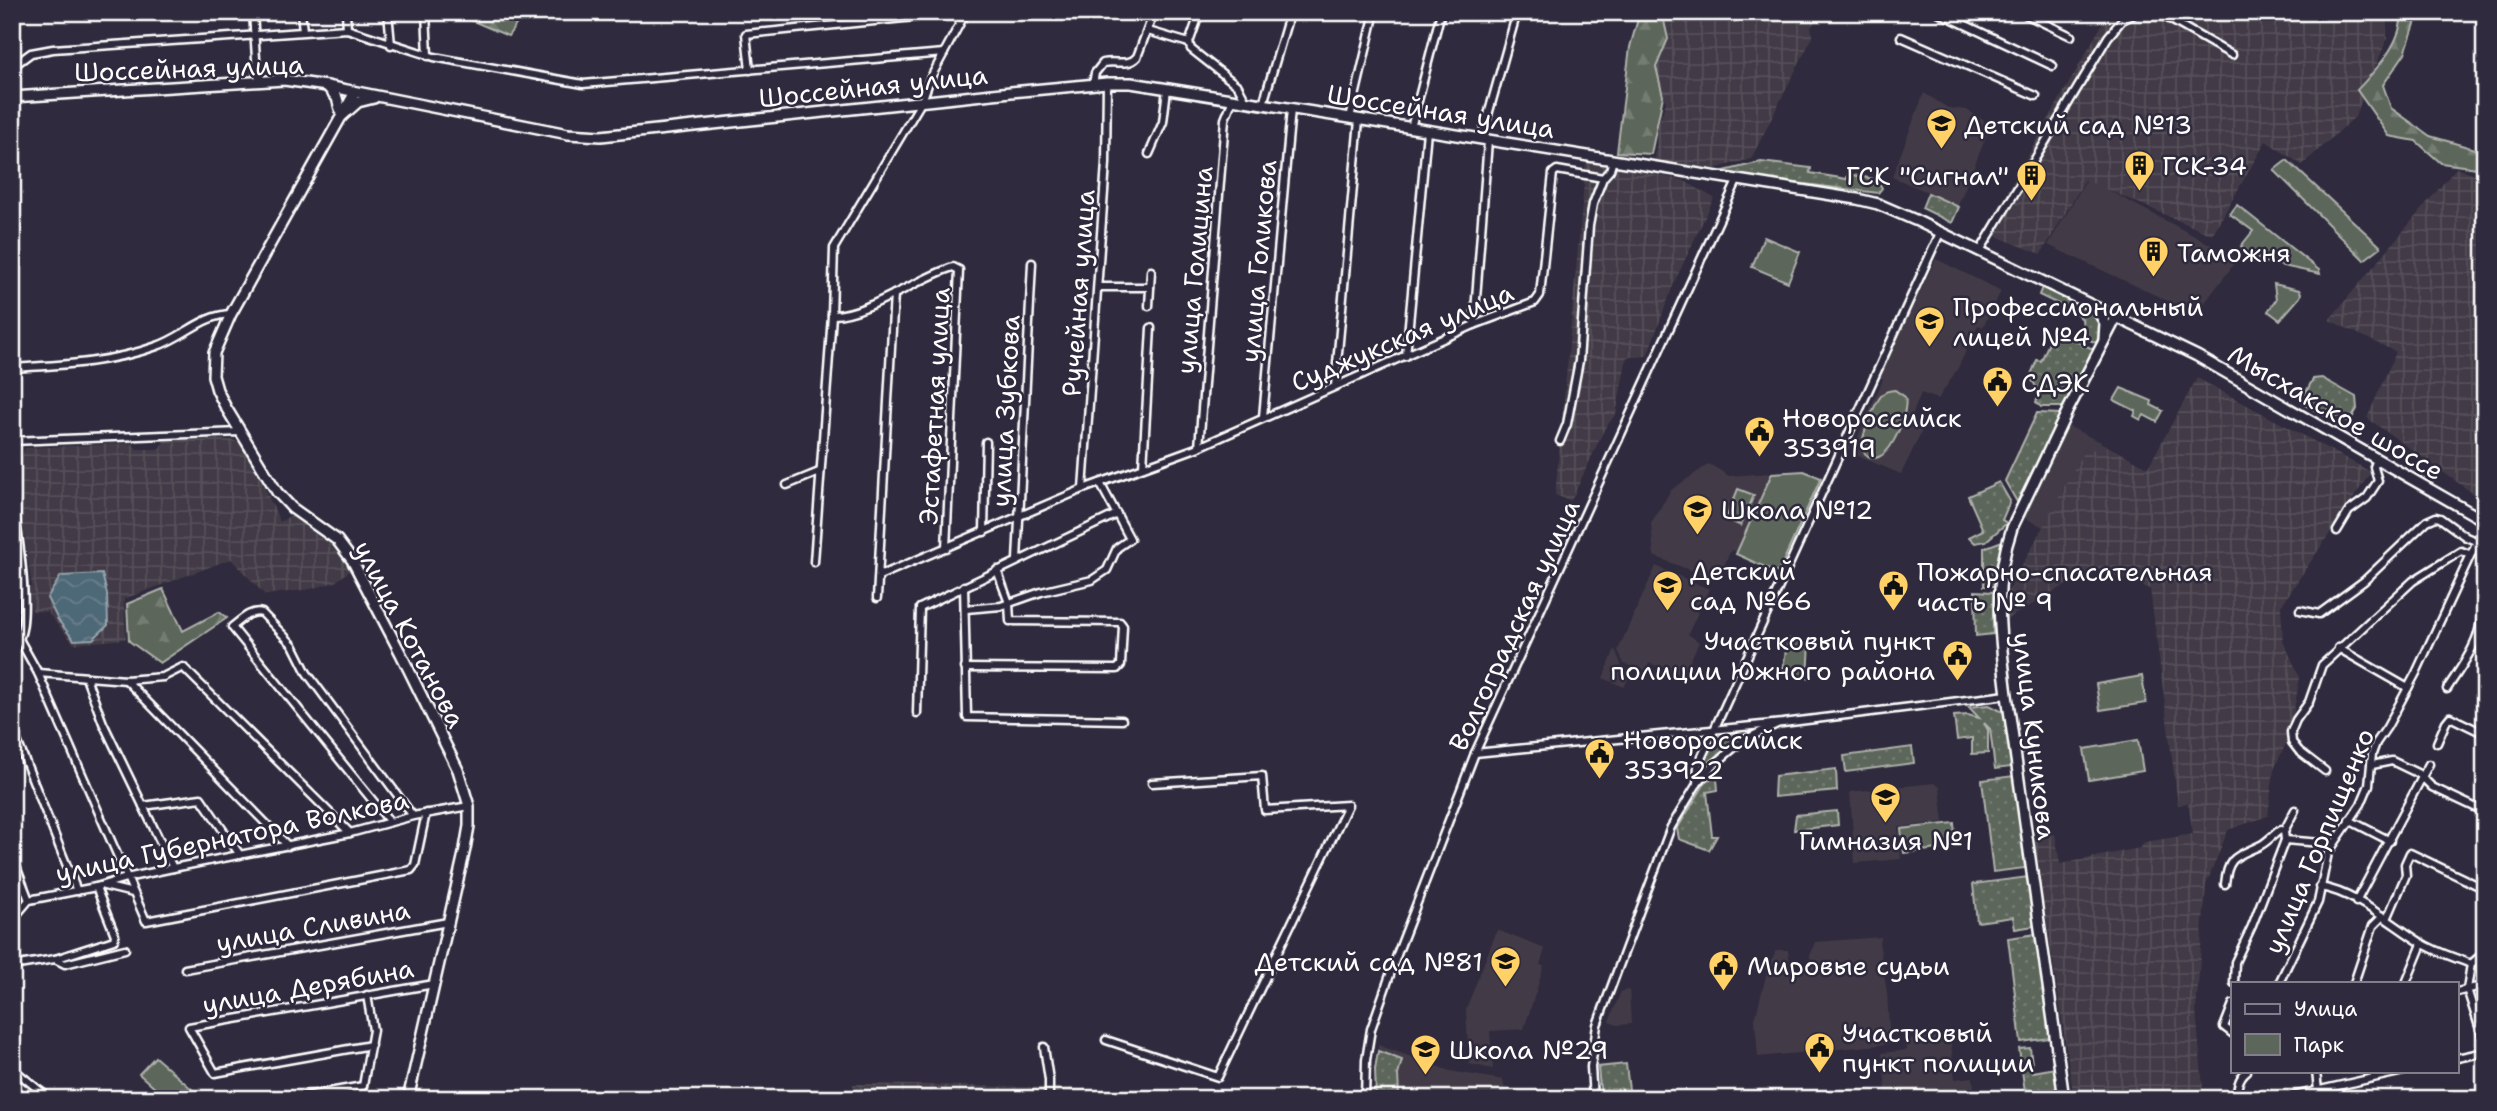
<svg xmlns="http://www.w3.org/2000/svg" width="2497" height="1111" viewBox="0 0 2497 1111" font-family="'Shantell Sans',sans-serif">
  <style>
    .built { fill: #423b47 }
    .industrial { fill: url(#industrial-grid) }
    .grass { fill: url(#grass-dots); stroke: #aeb2ac; stroke-width: 2 }
    .forest { fill: url(#forest-firs); stroke: #aeb2ac; stroke-width: 2 }
    .green { fill: #5d665a; stroke: #aeb2ac; stroke-width: 2 }
    .water { fill: url(#water-waves); stroke: #95a4ad; stroke-width: 2 }
    .lines { fill: none; stroke-linecap: round; stroke-linejoin: round }
    .street-casing { stroke: #fff; stroke-width: 11 }
    .secondary-casing { stroke: #fff; stroke-width: 14 }
    .street { stroke: #2f2a3d; stroke-width: 6 }
    .secondary { stroke: #2f2a3d; stroke-width: 9 }
    .labels { text-anchor: middle; dominant-baseline: central; stroke-width: 5; stroke-linejoin: round; paint-order: stroke }
    .street-label { font-size: 26px; fill: #fff; stroke: #2f2a3d }
    .poi-label { font-size: 26px; fill: #fff; stroke: #2f2a3d; text-anchor: start }
  </style>
  <defs>
    <pattern id="industrial-grid" width="8" height="8" patternUnits="userSpaceOnUse" patternTransform="scale(1.75)"><rect width="8" height="8" fill="#423b47"/><path d="M0 4h8M4 0v8" fill="none" stroke="#554f59"/></pattern>
    <pattern id="grass-dots" width="8" height="8" patternUnits="userSpaceOnUse" patternTransform="scale(1.75)"><rect width="8" height="8" fill="#5d665a"/><path d="M2 2h.1M6 6h.1" fill="none" stroke="#757d73" stroke-width="1.8" stroke-linecap="round"/></pattern>
    <pattern id="forest-firs" width="22" height="20" patternUnits="userSpaceOnUse" patternTransform="scale(1.75)"><rect width="22" height="20" fill="#5d665a"/><path d="M5 1l3.5 6h-7zM16 11l3.5 6h-7z" fill="#757d73"/></pattern>
    <pattern id="water-waves" width="16" height="10" patternUnits="userSpaceOnUse" patternTransform="scale(1.75)"><rect width="16" height="10" fill="#4e6776"/><path d="M0 5q4-4 8 0t8 0" fill="none" stroke="#697e8b"/></pattern>
  </defs>
  <rect width="100%" height="100%" fill="#2f2a3d"/>
  <filter id="ink" filterUnits="userSpaceOnUse"><feTurbulence type="fractalNoise" baseFrequency=".0143" numOctaves="2"/><feDisplacementMap in="SourceGraphic" scale="14" xChannelSelector="R" yChannelSelector="G"/><feConvolveMatrix kernelMatrix="1 2 1 2 8 2 1 2 1" color-interpolation-filters="sRGB"/></filter>
  <g filter="url(#ink)">
    <g class="built">
      <polygon points="1924,93 1948,108 1967,110 1991,125 1958,205 1892,177"/>
      <polygon points="2087,179 2238,259 2196,314 2048,245"/>
      <polygon points="1936,259 2001,291 1983,327 1978,325 1958,368 1938,399 1921,393 1908,426 1922,431 1901,474 1851,453 1883,379 1879,377"/>
      <polygon points="2066,425 2098,441 2092,452 2085,448 2043,527 2023,517"/>
      <polygon points="1709,464 1729,476 1772,473 1737,552 1731,550 1717,581 1654,556 1651,523 1671,490"/>
      <polygon points="1656,566 1709,589 1688,634 1699,642 1683,676 1649,663 1646,671 1624,664 1618,650"/>
      <polygon points="1615,649 1623,669 1631,673 1624,687 1603,678"/>
      <polygon points="1934,783 1940,787 1944,822 1898,827 1901,859 1855,863 1850,792"/>
      <polygon points="1497,930 1545,949 1540,965 1544,966 1524,1029 1490,1031 1493,1069 1469,1064 1466,1009"/>
      <polygon points="1882,937 1879,942 1887,993 1890,1044 1758,1057 1755,1019 1767,972 1776,950 1788,950 1791,970 1811,968 1810,956 1815,942"/>
      <polygon points="1629,990 1631,1024 1617,1025 1609,1022 1621,991"/>
      <polygon points="1950,1035 1955,1079 1973,1077 1975,1099 1887,1099 1882,1053 1907,1050 1906,1040"/>
      <polygon points="1378,1045 1450,1071 1503,1080 1507,1099 1376,1099 1375,1069"/>
    </g>
    <g class="industrial">
      <polygon points="1663,12 1811,12 1817,19 1811,27 1813,36 1751,159 1709,170 1655,162 1657,129 1666,102 1654,69 1667,36"/>
      <polygon points="2109,12 2209,12 2233,24 2240,12 2386,12 2387,39 2355,117 2302,165 2266,141 2212,235 2085,180 2041,254 1985,232"/>
      <polygon points="1586,162 1683,180 1714,198 1674,283 1647,356 1627,357 1616,414 1605,428 1571,501 1555,495"/>
      <polygon points="2456,168 2485,179 2485,502 2367,418 2396,352 2329,320"/>
      <polygon points="2197,378 2371,472 2281,606 2283,641 2300,677 2289,737 2274,769 2268,816 2228,830 2206,885 2196,1010 2204,1099 2074,1099 2034,837 2055,834 2060,864 2140,848 2145,842 2193,834 2188,803 2178,805 2150,589 2095,568 2007,619 2008,592 2085,448 2092,451 2098,441 2148,467"/>
      <polygon points="214,439 233,440 241,444 250,455 280,522 291,515 332,546 351,570 335,582 311,589 265,595 231,559 124,599 126,639 74,644 47,612 32,611 29,588 32,586 13,457 22,456 25,448 132,443 137,449 159,449 164,441"/>
      <polygon points="853,1084 1078,1088 1210,1099 853,1099"/>
    </g>
    <g class="grass">
      <polygon points="1761,162 1811,168 1810,173 1847,179 1848,174 1878,180 1882,188 1878,193 1716,173"/>
      <polygon points="1928,193 1959,207 1952,223 1922,208"/>
      <path d="M2042,287C2064,297 2113,310 2096,343L2084,337L2082,319L2075,312L2039,295Z"/>
      <polygon points="2054,331 2093,349 2064,407 2041,407 2036,402 2040,393 2030,377 2037,360 2041,361"/>
      <polygon points="2322,378 2356,397 2357,409 2349,423 2336,415 2333,420 2305,405 2302,400 2313,379"/>
      <polygon points="2037,413 2061,414 2017,502 2005,481"/>
      <polygon points="1999,482 2010,501 2002,520 2007,523 1986,541 1975,543 1969,537 1983,530 1968,496"/>
      <polygon points="2002,541 1995,586 1984,586 1984,548"/>
      <polygon points="1975,591 1993,592 1993,634 1976,636"/>
      <polygon points="1989,705 2005,713 2012,767 1995,769 1990,729 1984,723 1988,730 1988,753 1972,754 1972,738 1957,740 1954,716 1968,715 1979,718 1969,707"/>
      <polygon points="1736,733 1741,734 1744,738 1727,750 1706,769 1702,767 1714,737"/>
      <polygon points="1912,747 1914,763 1846,772 1844,756"/>
      <polygon points="1836,769 1837,791 1774,797 1775,776"/>
      <polygon points="2014,776 2025,868 1993,872 1982,780"/>
      <polygon points="1713,778 1717,779 1718,790 1707,792 1712,836 1717,836 1709,850 1679,839 1677,829 1707,780"/>
      <polygon points="1837,811 1838,825 1794,830 1796,815"/>
      <polygon points="2028,877 2034,926 2015,929 2013,917 1977,922 1973,884"/>
      <polygon points="2037,934 2050,1038 2021,1042 2008,938"/>
      <polygon points="2030,1048 2033,1072 2056,1068 2060,1099 2026,1099 2019,1049"/>
      <polygon points="1378,1051 1402,1060 1398,1075 1399,1096 1376,1099 1375,1069"/>
      <polygon points="1626,1064 1630,1099 1601,1099 1598,1067"/>
    </g>
    <g class="forest">
      <polygon points="452,12 525,12 508,36"/>
      <polygon points="1640,12 1662,12 1668,39 1656,67 1663,96 1651,154 1617,152 1630,47"/>
      <path d="M2401,12H2415L2417,18L2405,53L2383,85L2391,108L2430,136L2485,152V169L2441,163L2416,141L2389,136L2357,90C2376,70 2404,41 2401,12Z"/>
      <polygon points="2287,160 2381,247 2364,260 2274,170"/>
      <polygon points="163,589 183,631 219,612 227,618 160,663 129,641 127,604"/>
    </g>
    <g class="green">
      <polygon points="2237,205 2319,270 2320,274 2260,261 2241,246 2253,231 2230,214"/>
      <polygon points="1764,237 1800,252 1788,282 1752,267"/>
      <polygon points="2274,284 2299,290 2301,293 2300,297 2280,320 2268,311 2276,300"/>
      <polygon points="2121,388 2152,401 2151,405 2163,411 2157,422 2144,415 2141,420 2134,416 2136,411 2114,400"/>
      <path d="M1895,390L1905,397C1910,411 1885,481 1862,450C1860,440 1875,400 1884,393C1888,390 1890,391 1895,390Z"/>
      <polygon points="1804,471 1821,478 1778,573 1736,554 1772,473"/>
      <polygon points="1738,489 1754,495 1741,526 1726,519"/>
      <polygon points="1788,639 1810,642 1808,678 1782,673"/>
      <polygon points="2142,676 2146,703 2100,710 2096,684"/>
      <polygon points="2138,740 2143,771 2089,780 2084,749"/>
      <polygon points="1954,823 1956,847 1904,853 1901,829"/>
      <polygon points="155,1057 193,1090 185,1099 167,1099 139,1074"/>
    </g>
    <polygon class="water" points="102,574 107,594 108,625 93,639 74,640 58,620 47,598 61,576"/>
    <g class="lines">
      <defs>
        <g id="street">
          <polyline points="253,12 257,74 264,81"/>
          <polyline points="301,12 303,31"/>
          <polyline points="346,12 347,29"/>
          <polyline points="388,12 391,45"/>
          <polyline points="426,12 428,56"/>
          <polyline points="1200,12 1189,43 1191,49 1238,86 1246,101"/>
          <polyline points="1938,12 2053,66"/>
          <polyline points="2021,12 2071,36"/>
          <polyline points="2157,12 2232,55"/>
          <polyline points="1148,31 1189,43"/>
          <polyline points="1901,37 2036,96"/>
          <polyline points="12,67 31,53 53,49 347,29 434,57 583,84 944,53"/>
          <polyline points="750,70 746,34 954,13 965,14"/>
          <path d="M1093,84L1095,73L1103,63C1116,60 1128,67 1137,57L1154,12"/>
          <polyline points="1263,104 1290,12"/>
          <polyline points="1350,118 1375,12"/>
          <polyline points="1411,128 1441,12"/>
          <polyline points="1481,140 1517,12"/>
          <polyline points="1149,154 1163,122 1167,89"/>
          <polyline points="1603,178 1610,170 1613,160"/>
          <polyline points="1980,251 2108,37 2122,20 2138,12"/>
          <polyline points="1098,287 1150,287"/>
          <polyline points="1149,306 1151,271"/>
          <path d="M832,315C865,316 918,278 953,267L959,270L946,548"/>
          <polyline points="1474,325 1488,141"/>
          <polyline points="1406,356 1427,131"/>
          <path d="M12,368C62,365 110,363 157,346C184,337 202,315 231,314"/>
          <polyline points="1335,386 1359,120"/>
          <polyline points="1263,417 1291,109"/>
          <polyline points="12,441 240,432"/>
          <polyline points="1199,447 1225,119 1233,99"/>
          <polyline points="1143,467 1151,328"/>
          <polyline points="787,485 819,472"/>
          <polyline points="1083,489 1106,163 1107,83"/>
          <path d="M12,495C17,525 31,615 19,639"/>
          <polyline points="2337,531 2349,511 2367,498 2378,481 2374,467 2377,459"/>
          <polyline points="984,532 986,442"/>
          <polyline points="1017,560 1032,263"/>
          <polyline points="814,562 832,315 834,248 922,101 930,79 966,12"/>
          <polyline points="879,576 1083,489 1199,447 1474,325 1535,302 1540,295 1553,173 1557,170 1603,178 1593,204 1589,226 1579,361 1567,424 1560,441"/>
          <polyline points="964,586 967,717 1122,720"/>
          <polyline points="877,598 894,294"/>
          <polyline points="966,609 1001,606 1041,592 1092,580 1107,570 1117,548 1130,539 1100,483"/>
          <path d="M2300,610L2319,614L2364,581L2427,521L2436,517L2440,518L2466,537L2483,544C2484,571 2486,611 2477,637C2471,655 2457,673 2447,689"/>
          <polyline points="19,639 38,673 146,921 411,870 415,865 426,813"/>
          <polyline points="2338,648 2408,688"/>
          <polyline points="965,668 1117,669 1121,665 1123,626 1120,622 1010,621 1009,603 997,570"/>
          <polyline points="38,673 126,680 163,677 183,667 350,833"/>
          <polyline points="86,678 103,723 173,868"/>
          <polyline points="126,680 288,846"/>
          <polyline points="917,713 920,608 1117,514"/>
          <polyline points="12,728 77,891"/>
          <polyline points="2437,743 2446,722 2450,717 2485,734"/>
          <polyline points="1475,753 1783,723 2007,695"/>
          <polyline points="2372,765 2392,761 2419,774 2432,787 2485,812"/>
          <polyline points="2325,771 2299,751 2292,742 2291,732 2296,720 2309,702 2322,665 2413,581 2461,551 2469,554"/>
          <polyline points="1697,784 1698,765 1940,233"/>
          <polyline points="143,806 201,798 240,855"/>
          <polyline points="2349,820 2390,841"/>
          <path d="M390,822L232,627C240,621 251,609 262,613L293,645L307,673L413,816"/>
          <polyline points="2285,840 2333,844"/>
          <polyline points="12,856 29,900"/>
          <path d="M2225,884C2228,855 2237,857 2261,845C2268,841 2273,835 2280,830L2284,831"/>
          <polyline points="104,886 133,893"/>
          <path d="M2320,887C2355,892 2391,924 2420,942C2435,952 2454,957 2471,964"/>
          <polyline points="2356,902 2429,764"/>
          <polyline points="2387,919 2406,875 2405,864 2410,853 2485,889"/>
          <polyline points="12,920 29,900 96,887 126,878 173,868 350,833 413,816 469,806"/>
          <polyline points="55,959 114,940 115,935 96,887"/>
          <polyline points="2471,964 2467,989 2485,1045"/>
          <polyline points="2471,964 2485,952"/>
          <polyline points="12,966 55,959 65,964 125,949"/>
          <polyline points="185,969 448,922"/>
          <polyline points="2234,983 2235,962 2252,926 2285,840 2284,831 2295,810"/>
          <polyline points="2279,983 2318,902 2328,853 2361,804 2369,785 2372,754 2376,743 2387,727 2416,673 2485,524"/>
          <polyline points="2354,983 2373,926 2383,916"/>
          <polyline points="2406,983 2422,944"/>
          <polyline points="2457,992 2485,985"/>
          <polyline points="2233,1004 2224,1027 2233,1034"/>
          <polyline points="1106,1040 1218,1077 1348,805 1265,810 1262,776 1152,783"/>
          <polyline points="371,1045 215,1073 189,1027 434,984"/>
          <polyline points="1044,1047 1049,1080 1049,1099"/>
          <polyline points="2457,1058 2485,1052"/>
          <polyline points="12,1068 50,1099"/>
          <polyline points="2316,1071 2318,1091"/>
          <polyline points="289,1099 363,1086 373,1030 367,995"/>
          <polyline points="1365,1099 1366,1060 1371,1029 1398,952 1475,753 1737,181"/>
          <polyline points="1593,1099 1591,1067 1597,1025 1671,827 1697,784 1710,768 1742,741 1777,724"/>
          <path d="M2237,1099C2237,1088 2238,1078 2247,1071"/>
          <polyline points="2289,1099 2289,1097 2404,1071"/>
        </g>
        <g id="secondary">
          <polyline points="327,86 337,98 342,116 358,102 374,98"/>
          <polyline points="355,92 231,314 214,353 213,376 217,390 225,406 277,492 292,508 337,540 352,560 401,654 458,770 469,806 469,826 465,849 408,1099"/>
          <polyline points="12,97 284,80 327,86 568,134 601,136 1011,92 1107,83 1131,83 1857,199 1878,204 1915,220 2197,356 2485,521"/>
          <polyline points="2097,309 2105,323 2104,339"/>
          <path d="M2064,1099L2007,695C2000,636 1992,586 2012,528L2068,410L2116,318"/>
        </g>
      </defs>
      <use href="#street" class="street-casing"/>
      <use href="#secondary" class="secondary-casing"/>
      <use href="#street" class="street"/>
      <use href="#secondary" class="secondary"/>
    </g>
  </g>
  <defs>
    <symbol id="school-pin" viewBox="-11 -11 22 30"><path d="M0 17L-7.5 6A9.5 9.5 0 1 1 7.5 6Z" fill="#ffd166" stroke="#2f2a3d"/><path d="M0-5L7-2L0 1L-7-2ZM-4 1L0 2.5L4 1V4Q0 6-4 4Z" fill="#111"/></symbol>
    <symbol id="building-pin" viewBox="-11 -11 22 30"><path d="M0 17L-7.5 6A9.5 9.5 0 1 1 7.5 6Z" fill="#ffd166" stroke="#2f2a3d"/><path d="M-4-6H4V6H1V3H-1V6H-4ZM-2.5-4.3h1.7v1.8h-1.7ZM.8-4.3h1.7v1.8H.8ZM-2.5-1h1.7V.8h-1.7ZM.8-1h1.7V.8H.8Z" fill="#111"/></symbol>
    <symbol id="university-pin" viewBox="-11 -11 22 30"><path d="M0 17L-7.5 6A9.5 9.5 0 1 1 7.5 6Z" fill="#ffd166" stroke="#2f2a3d"/><path d="M0-5L7-2L0 1L-7-2ZM-4 1L0 2.5L4 1V4Q0 6-4 4Z" fill="#111"/></symbol>
    <symbol id="civic-pin" viewBox="-11 -11 22 30"><path d="M0 17L-7.5 6A9.5 9.5 0 1 1 7.5 6Z" fill="#ffd166" stroke="#2f2a3d"/><path d="M-.6-6.5H3V-4.5H.6V-3L4-1V1h2V6H-6V1h2V-1L-.6-3ZM-1.2 2.5V6h2.4V2.5Z" fill="#111"/></symbol>
  </defs>
  <g fill-rule="evenodd">
    <use href="#school-pin" x="1924" y="106" width="35" height="47"/>
    <use href="#building-pin" x="2122" y="148" width="35" height="47"/>
    <use href="#building-pin" x="2014" y="158" width="35" height="47"/>
    <use href="#building-pin" x="2136" y="234" width="35" height="47"/>
    <use href="#university-pin" x="1912" y="304" width="35" height="47"/>
    <use href="#civic-pin" x="1980" y="364" width="35" height="47"/>
    <use href="#civic-pin" x="1742" y="414" width="35" height="47"/>
    <use href="#school-pin" x="1680" y="492" width="35" height="47"/>
    <use href="#school-pin" x="1650" y="568" width="35" height="47"/>
    <use href="#civic-pin" x="1876" y="568" width="35" height="47"/>
    <use href="#civic-pin" x="1940" y="638" width="35" height="47"/>
    <use href="#civic-pin" x="1582" y="736" width="35" height="47"/>
    <use href="#school-pin" x="1868" y="780" width="35" height="47"/>
    <use href="#school-pin" x="1488" y="944" width="35" height="47"/>
    <use href="#civic-pin" x="1706" y="948" width="35" height="47"/>
    <use href="#civic-pin" x="1802" y="1030" width="35" height="47"/>
    <use href="#school-pin" x="1408" y="1032" width="35" height="47"/>
  </g>
  <g class="labels">
    <g class="street-label">
      <text transform="translate(189 68) rotate(-2)">Шоссейная улица</text>
      <text transform="translate(873 86) rotate(-6)">Шоссейная улица</text>
      <text transform="translate(1441 111) rotate(9)">Шоссейная улица</text>
      <text transform="translate(1258 261) rotate(-85)">улица Голикова</text>
      <text transform="translate(1194 270) rotate(-85)">улица Голицина</text>
      <text transform="translate(1078 293) rotate(-86)">Ручейная улица</text>
      <text transform="translate(1402 337) rotate(-23)">Суджукская улица</text>
      <text transform="translate(934 406) rotate(-87)">Эстафетная улица</text>
      <text transform="translate(1005 411) rotate(-87)">улица Зубкова</text>
      <text transform="translate(2336 412) rotate(30)">Мысхакское шоссе</text>
      <text transform="translate(1514 625) rotate(-65)">Волгоградская улица</text>
      <text transform="translate(410 634) rotate(62)">улица Котанова</text>
      <text transform="translate(2035 736) rotate(83)">улица Куникова</text>
      <text transform="translate(232 836) rotate(-12)">улица Губернатора Волкова</text>
      <text transform="translate(2319 841) rotate(-67)">улица Горпищенко</text>
      <text transform="translate(313 926) rotate(-10)">улица Сливина</text>
      <text transform="translate(308 986) rotate(-10)">улица Дерябина</text>
    </g>
    <g class="poi-label">
      <text x="1964" y="124">Детский сад №13</text>
      <text x="2162" y="165">ГСК-34</text>
      <text x="2009" y="175" text-anchor="end">ГСК "Сигнал"</text>
      <text x="2177" y="252">Таможня</text>
      <text x="1953" y="306">Профессиональный<tspan x="1953" dy="30">лицей №4</tspan></text>
      <text x="2021" y="382">СДЭК</text>
      <text x="1782" y="417">Новороссийск<tspan x="1782" dy="30">353919</tspan></text>
      <text x="1721" y="509">Школа №12</text>
      <text x="1690" y="570">Детский<tspan x="1690" dy="30">сад №66</tspan></text>
      <text x="1917" y="571">Пожарно-спасательная<tspan x="1917" dy="30">часть № 9</tspan></text>
      <text x="1935" y="640" text-anchor="end">Участковый пункт<tspan x="1935" dy="30">полиции Южного района</tspan></text>
      <text x="1623" y="739">Новороссийск<tspan x="1623" dy="30">353922</tspan></text>
      <text x="1886" y="840" text-anchor="middle">Гимназия №1</text>
      <text x="1483" y="961" text-anchor="end">Детский сад №81</text>
      <text x="1747" y="965">Мировые судьи</text>
      <text x="1842" y="1032">Участковый<tspan x="1842" dy="30">пункт полиции</tspan></text>
      <text x="1449" y="1049">Школа №29</text>
    </g>
  </g>
  <rect width="2497" height="1111" fill="none" stroke="#2f2a3d" stroke-width="42"/>
  <rect x="21" y="21" width="2455" height="1069" fill="none" stroke="#fff" stroke-width="2.5" filter="url(#ink)"/>
  <rect x="2231" y="982" width="228" height="91" fill="#2f2a3d" stroke="#827f8b" stroke-width="2"/>
  <rect x="2245" y="1004" width="35" height="10" fill="#2f2a3d" stroke="#827f8b" stroke-width="2"/>
  <text x="2294" y="1016" font-size="21" fill="#ffffff">Улица</text>
  <rect x="2245" y="1034" width="35" height="21" fill="#5d665a" stroke="#827f8b" stroke-width="2"/>
  <text x="2294" y="1052" font-size="21" fill="#ffffff">Парк</text>
</svg>
